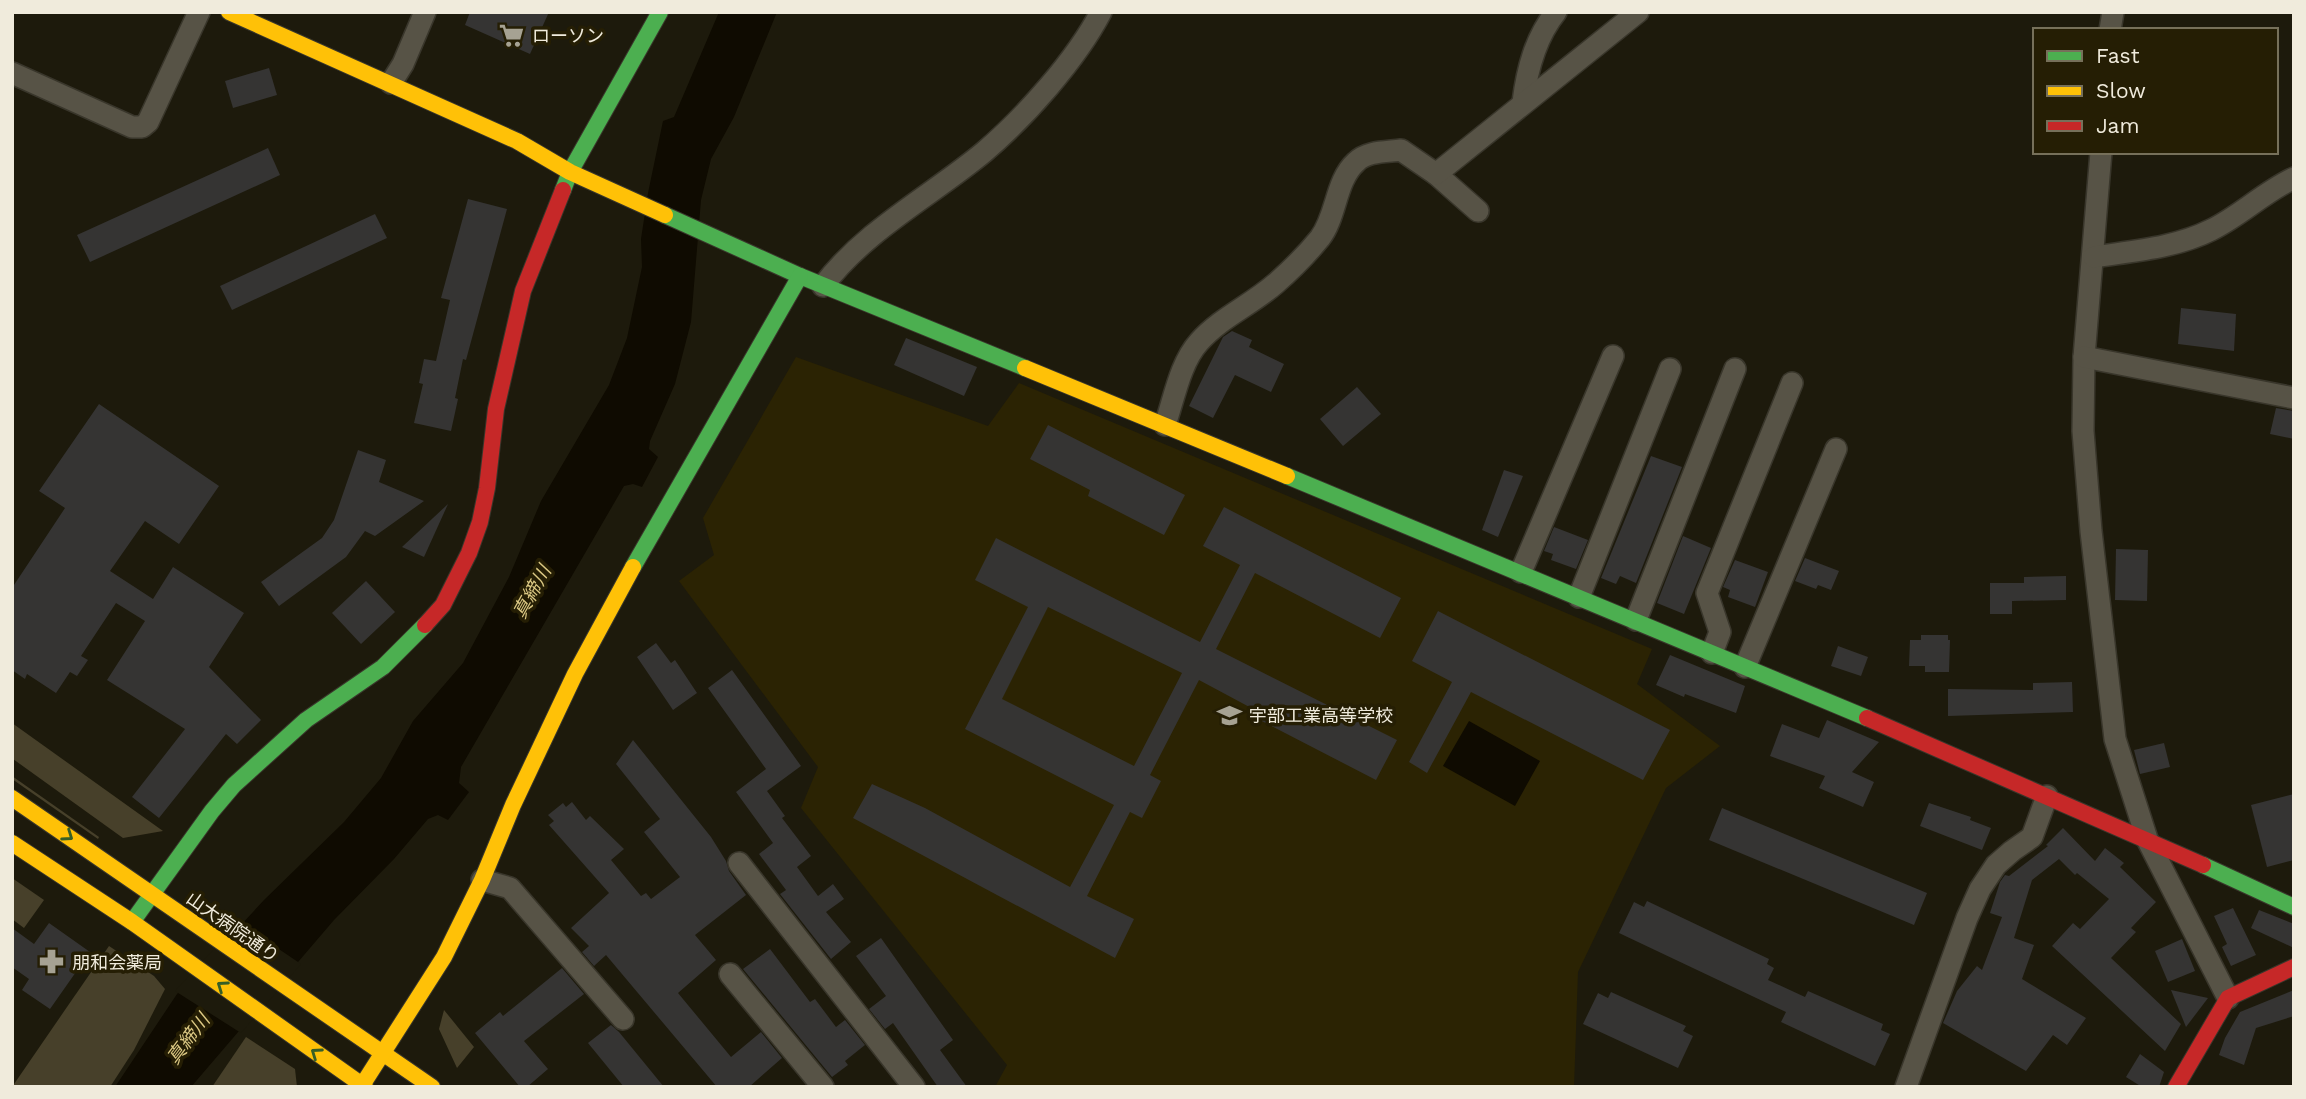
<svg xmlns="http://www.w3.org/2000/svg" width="2306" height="1099" viewBox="0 0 2306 1099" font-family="'Work Sans','Noto Sans JP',sans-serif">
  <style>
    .built { fill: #2b2303 }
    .green { fill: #47402a }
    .water { fill: #0f0b01 }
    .pier { fill: #1d1a0c }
    .building { fill: #353433; fill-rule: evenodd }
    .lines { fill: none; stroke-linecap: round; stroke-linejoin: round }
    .street-casing { stroke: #39362b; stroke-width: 24 }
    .fast-casing { stroke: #39362b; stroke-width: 18 }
    .slow-casing { stroke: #39362b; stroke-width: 18 }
    .jam-casing { stroke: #39362b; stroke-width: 18 }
    .street { stroke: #575346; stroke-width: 21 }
    .fast { stroke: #4caf50; stroke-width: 16 }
    .slow { stroke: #ffc107; stroke-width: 16 }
    .jam { stroke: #c62828; stroke-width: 16 }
    .oneway { stroke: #375f26 }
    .labels { text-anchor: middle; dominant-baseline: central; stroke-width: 7; stroke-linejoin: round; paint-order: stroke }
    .poi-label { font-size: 18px; fill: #f0ebdc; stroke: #251e04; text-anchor: start }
    .street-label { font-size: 18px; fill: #f0ebdc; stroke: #251e04 }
    .water-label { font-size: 19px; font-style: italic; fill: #dbc883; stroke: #251e04 }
  </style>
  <rect width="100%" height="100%" fill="#1d1a0c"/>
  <polygon class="built" points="796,357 988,426 1019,383 1652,649 1637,684 1720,746 1666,788 1578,972 1574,1087 995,1087 1007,1065 801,808 818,767 679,581 714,555 703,518"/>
  <g class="green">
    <polygon points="12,723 163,831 123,838 13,759"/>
    <polygon points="12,776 99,837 98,839 12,779"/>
    <polygon points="12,878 44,900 24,928 12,919"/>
    <polygon points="109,946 154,976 165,989 134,1050 110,1087 12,1087"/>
    <polygon points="444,1010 474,1047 457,1068 439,1029"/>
    <polygon points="246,1037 295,1069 297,1087 212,1087"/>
  </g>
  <g class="water">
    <polygon points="719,12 777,12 734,117 711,159 701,200 691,322 675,384 650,441 649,449 658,457 642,487 633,484 624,486 461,767 459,783 469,792 448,820 438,815 428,819 394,859 334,920 191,1087 115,1087 177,994 264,900 344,822 381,778 413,721 463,663 509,577 541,501 609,385 627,338 642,267 641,239 648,193 663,121 674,117"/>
    <polygon points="1469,721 1540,761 1515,806 1443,766"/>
  </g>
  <polygon class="pier" points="239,922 301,964 241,1033 175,991"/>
  <g class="building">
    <polygon points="470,12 549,12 530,54 465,25"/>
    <polygon points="269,68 277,95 233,108 225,81"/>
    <polygon points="268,148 280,175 90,262 77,235"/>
    <polygon points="468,199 507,209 466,360 463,359 455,398 458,399 451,431 414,423 423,384 419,383 424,359 436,361 450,300 441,298"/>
    <polygon points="375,214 387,238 232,310 220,286"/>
    <polygon points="2181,308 2236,314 2234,351 2178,344"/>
    <polygon points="1232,331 1252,340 1249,347 1284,364 1271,392 1235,375 1213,418 1189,406 1223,337"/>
    <polygon points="906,338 977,367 964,396 894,365"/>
    <polygon points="1357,387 1381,414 1343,446 1320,419"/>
    <polygon points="99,404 219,486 179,544 145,521 110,571 153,599 173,567 244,613 209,667 261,720 237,744 226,734 159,818 132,797 185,729 107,680 145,621 116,603 81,656 88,660 77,676 70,672 56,693 27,674 25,679 12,670 12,588 65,508 39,491"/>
    <polygon points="2276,408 2294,411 2294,439 2270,434"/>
    <polygon points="1048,425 1185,495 1164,535 1088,496 1090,490 1030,459"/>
    <polygon points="358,450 386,460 379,482 424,501 375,536 365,531 346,557 279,606 261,582 322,538 334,520"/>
    <polygon points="1651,456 1682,467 1636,583 1620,576 1616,584 1601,578"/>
    <polygon points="1504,470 1523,476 1498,537 1482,530"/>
    <polygon points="448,504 424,557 402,547"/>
    <path d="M1224,507L1401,598L1380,638L1255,573L1216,649L1397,740L1376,780L1252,716L1255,710L1199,680L1150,775L1161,781L1142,818L1130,812L1087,896L1134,919L1115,958L853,818L872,784L925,808L1070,887L1114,805L965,729L1028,607L975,580L996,538L1200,642L1240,565L1203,546ZM1048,607L1182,673L1134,766L1002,699Z"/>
    <polygon points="1554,527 1588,540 1576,569 1551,560 1553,554 1544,551"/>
    <polygon points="1683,536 1711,548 1684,614 1657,603"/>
    <polygon points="2116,549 2148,550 2147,601 2115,600"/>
    <polygon points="1805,558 1839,571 1831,590 1818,585 1816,589 1795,581"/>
    <polygon points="1735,560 1768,572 1755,607 1728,597 1730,590 1723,587"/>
    <polygon points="2066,576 2066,600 2012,601 2012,614 1990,614 1990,583 2024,583 2024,577"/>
    <polygon points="366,581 395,612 361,644 332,613"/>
    <polygon points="1438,611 1670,730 1643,780 1471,692 1427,773 1409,762 1452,682 1412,661"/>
    <polygon points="1921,635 1948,635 1948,640 1950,640 1949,672 1925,672 1925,666 1909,666 1910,640 1921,640"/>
    <polygon points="656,643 671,663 675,660 697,693 673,710 637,657"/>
    <polygon points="1838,646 1868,657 1861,676 1831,666"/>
    <polygon points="1670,655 1745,686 1736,713 1685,694 1684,697 1656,685"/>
    <polygon points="732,670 801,766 767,791 785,816 782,818 811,856 797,867 818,896 833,884 844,899 826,912 851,942 831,959 780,894 786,890 759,854 773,843 736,792 766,769 708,688"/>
    <polygon points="2072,682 2073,712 1948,716 1948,689 2033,690 2033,683"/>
    <polygon points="1827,720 1879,742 1852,772 1874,782 1863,807 1819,788 1825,776 1770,756 1782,724 1819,738"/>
    <polygon points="633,740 711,837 726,861 729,871 746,895 695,935 716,960 678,993 731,1057 761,1032 782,1058 749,1087 717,1087 606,955 594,966 582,952 589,946 571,928 609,893 549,825 554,821 548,815 563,803 566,807 572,802 586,820 590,816 624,849 611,860 641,896 646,893 651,899 680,877 644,832 660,819 616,764"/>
    <polygon points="2164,743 2170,767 2140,774 2134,750"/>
    <polygon points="2294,794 2294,860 2267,867 2251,805"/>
    <polygon points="1929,803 1971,817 1970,820 1991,828 1982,850 1920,826"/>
    <polygon points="1722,808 1927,893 1914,925 1709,840"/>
    <polygon points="2063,828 2095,861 2105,848 2124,863 2120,867 2156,902 2131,928 2136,932 2111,958 2181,1024 2165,1051 2052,946 2073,923 2080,929 2109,899 2077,873 2075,875 2059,859 2032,880 2014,938 2034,945 2022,979 2086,1018 2067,1045 2053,1035 2026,1071 1943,1023 1957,991 1977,966 1982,970 2002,917 1990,913 2000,882 2005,875 2009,876 2048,846 2046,845"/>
    <polygon points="1647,901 1769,959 1767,964 1774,968 1768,980 1805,997 1808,991 1883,1024 1881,1030 1890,1034 1875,1066 1781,1022 1786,1012 1619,933 1634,902 1644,907"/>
    <polygon points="2233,908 2256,955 2231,966 2222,947 2227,944 2214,916"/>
    <polygon points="2259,910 2294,924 2294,948 2251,928"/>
    <polygon points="49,923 90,952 50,1009 22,990 29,979 12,967 12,928 34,944"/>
    <polygon points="881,938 953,1040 940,1050 967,1087 938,1087 893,1023 885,1029 869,1009 886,996 856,956"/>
    <polygon points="2182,939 2195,971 2168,982 2155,951"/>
    <polygon points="770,949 810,1002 815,999 836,1027 845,1020 865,1045 845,1061 848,1065 832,1077 743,969"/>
    <polygon points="562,968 584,994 524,1041 548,1069 527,1087 520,1087 475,1033 500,1012 503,1016"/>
    <polygon points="2171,990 2208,998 2186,1027"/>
    <polygon points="2294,990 2294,1016 2256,1028 2244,1065 2219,1055 2225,1038 2240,1012"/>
    <polygon points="1611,992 1686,1026 1683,1031 1693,1036 1678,1068 1583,1024 1598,993 1608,998"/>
    <polygon points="611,1025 619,1032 664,1087 624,1087 588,1043"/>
    <polygon points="2140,1054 2164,1072 2159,1087 2142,1087 2126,1077"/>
  </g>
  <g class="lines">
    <defs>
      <g id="street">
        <polyline points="2110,30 2113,12"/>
        <polyline points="12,73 132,127 142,127 148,122 199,12"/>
        <polyline points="391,83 403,64 425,12"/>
        <path d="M1523,102C1527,70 1535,38 1556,12"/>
        <polyline points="2101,152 2084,357 2083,431 2091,531 2115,739 2147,839 2228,998"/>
        <polyline points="1436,174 1478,211"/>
        <path d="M2094,257C2132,251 2175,248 2211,230C2240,216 2264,192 2294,178"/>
        <path d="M823,286C865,230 931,196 984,152C1025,117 1076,60 1101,12"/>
        <polyline points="2084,357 2294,398"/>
        <path d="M1165,425C1174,399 1180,363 1199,342C1220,318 1251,305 1275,284C1290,271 1307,254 1320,238C1337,216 1335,181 1356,162C1367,151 1386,152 1401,150L1436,174L1638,12"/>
        <polyline points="1521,572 1613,356"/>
        <polyline points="1579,597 1670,369"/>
        <polyline points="1636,620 1735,369"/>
        <polyline points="1712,653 1720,632 1707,593 1792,383"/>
        <polyline points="1745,667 1836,449"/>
        <polyline points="739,863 914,1087"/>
        <polyline points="482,880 510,888 623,1019"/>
        <polyline points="730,974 823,1087"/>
        <polyline points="1906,1087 1967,918 1980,889 1996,865 2012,851 2032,837 2047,796"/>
      </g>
      <g id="fast">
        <polyline points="563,190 570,172 660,12"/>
        <polyline points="665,215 800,276 1025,368"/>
        <polyline points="1287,476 1867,718"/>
        <polyline points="633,567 800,276"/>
        <polyline points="2203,865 2294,907"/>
        <polyline points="132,922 212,811 234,785 306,720 383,667 425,625"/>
      </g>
      <g id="slow">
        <polyline points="229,12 517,141 570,172 665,215"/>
        <polyline points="1025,368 1287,476"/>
        <polyline points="12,798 432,1087"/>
        <polyline points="12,843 132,922 365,1087"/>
        <polyline points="361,1087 444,957 482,880 513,805 575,674 633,567"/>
      </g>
      <g id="jam">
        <polyline points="425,625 443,605 469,553 480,522 487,488 496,409 523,291 563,190"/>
        <polyline points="1867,718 2203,865"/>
        <polyline points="2176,1087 2228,998 2294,967"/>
      </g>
    </defs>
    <use href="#street" class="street-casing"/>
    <use href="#fast" class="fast-casing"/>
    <use href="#slow" class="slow-casing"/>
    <use href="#jam" class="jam-casing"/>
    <use href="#street" class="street"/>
    <use href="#fast" class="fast"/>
    <use href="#slow" class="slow"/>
    <use href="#jam" class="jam"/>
  </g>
  <defs><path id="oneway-chevron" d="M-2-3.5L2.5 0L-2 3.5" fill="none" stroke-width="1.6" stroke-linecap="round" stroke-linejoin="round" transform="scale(1.75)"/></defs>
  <g class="oneway">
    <use href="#oneway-chevron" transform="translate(68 836) rotate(35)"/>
    <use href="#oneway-chevron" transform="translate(222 986) rotate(-145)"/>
    <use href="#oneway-chevron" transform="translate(316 1053) rotate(-145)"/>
  </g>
  <defs>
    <symbol id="supermarket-bare" viewBox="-9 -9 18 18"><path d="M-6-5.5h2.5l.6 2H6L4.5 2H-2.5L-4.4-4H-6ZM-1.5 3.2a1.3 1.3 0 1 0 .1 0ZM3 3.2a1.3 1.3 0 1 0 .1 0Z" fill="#a6a293" stroke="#251e04" stroke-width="2.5" paint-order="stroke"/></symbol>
    <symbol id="school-bare" viewBox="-9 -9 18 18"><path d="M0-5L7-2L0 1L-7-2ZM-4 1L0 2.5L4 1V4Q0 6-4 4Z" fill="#a6a293" stroke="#251e04" stroke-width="2.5" paint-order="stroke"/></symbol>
    <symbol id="pharmacy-bare" viewBox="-9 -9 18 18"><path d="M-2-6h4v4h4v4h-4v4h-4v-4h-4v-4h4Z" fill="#a6a293" stroke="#251e04" stroke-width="2.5" paint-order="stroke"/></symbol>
  </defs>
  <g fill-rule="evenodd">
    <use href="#supermarket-bare" x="494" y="18" width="35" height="35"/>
    <use href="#school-bare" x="1212" y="698" width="35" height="35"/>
    <use href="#pharmacy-bare" x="34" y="944" width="35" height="35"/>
  </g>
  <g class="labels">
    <g class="poi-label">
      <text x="532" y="35">ローソン</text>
      <text x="1249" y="715">宇部工業高等学校</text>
      <text x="72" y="962">朋和会薬局</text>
    </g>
    <g class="street-label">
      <text transform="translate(233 927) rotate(35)">山大病院通り</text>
    </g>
    <g class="water-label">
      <text transform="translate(532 592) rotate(-61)">真締川</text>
      <text transform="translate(188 1039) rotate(-53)">真締川</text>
    </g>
  </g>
  <rect width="2306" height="1099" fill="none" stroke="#f0ebdc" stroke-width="28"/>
  <rect x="2033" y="28" width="245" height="126" fill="#251e04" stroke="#76705a" stroke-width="2"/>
  <rect x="2047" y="51" width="35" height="10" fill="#4caf50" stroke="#76705a" stroke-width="2"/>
  <text x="2096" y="63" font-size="21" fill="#f0ebdc">Fast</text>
  <rect x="2047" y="86" width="35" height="10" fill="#ffc107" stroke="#76705a" stroke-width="2"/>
  <text x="2096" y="98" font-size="21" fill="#f0ebdc">Slow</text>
  <rect x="2047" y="121" width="35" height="10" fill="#c62828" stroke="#76705a" stroke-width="2"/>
  <text x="2096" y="133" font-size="21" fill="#f0ebdc">Jam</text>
</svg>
